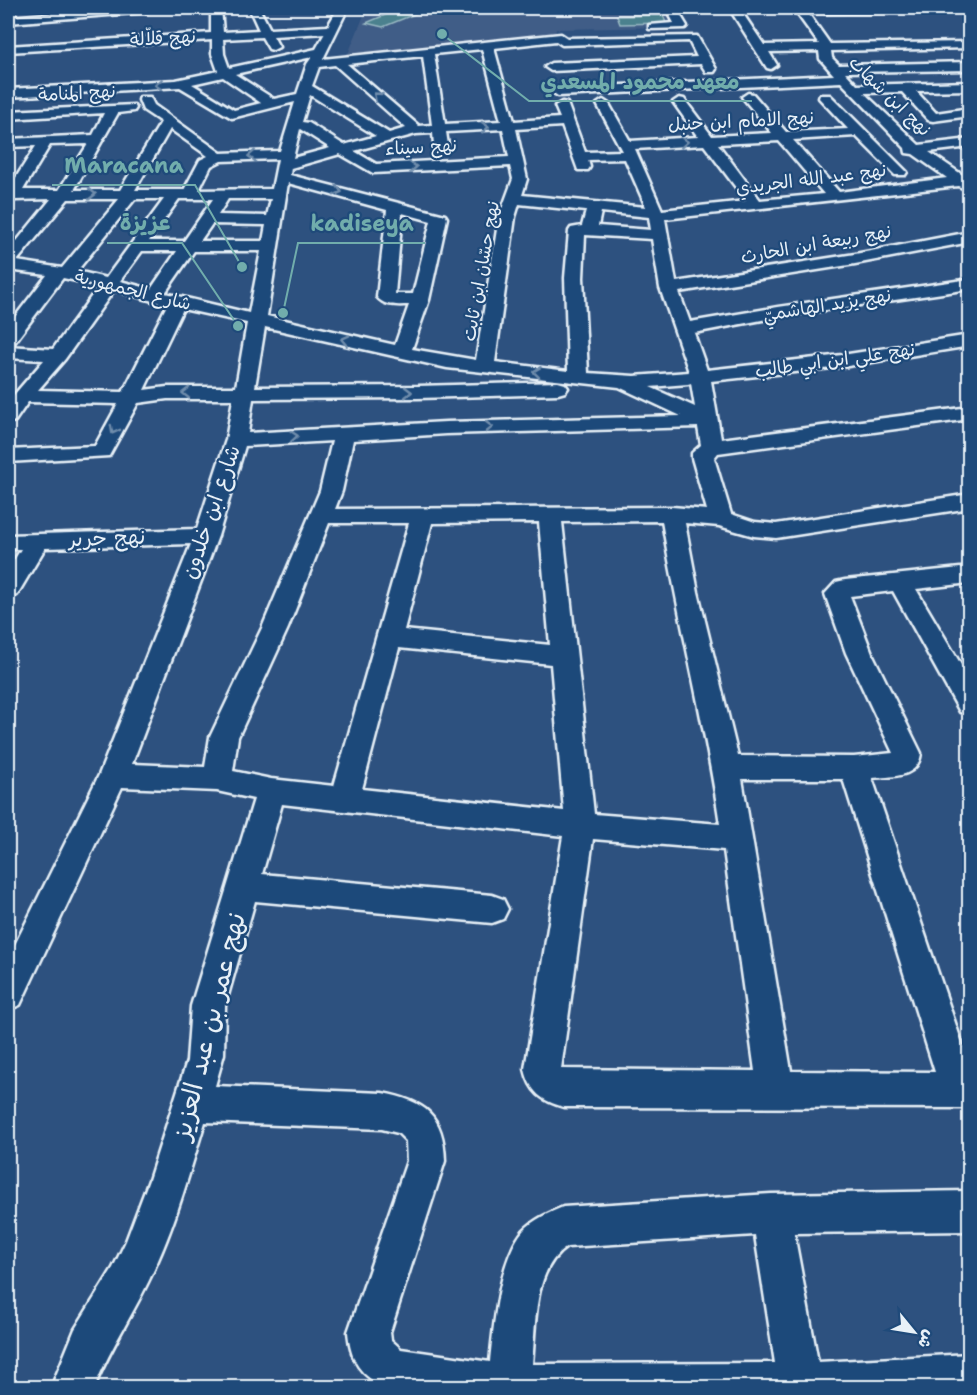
<svg xmlns="http://www.w3.org/2000/svg" width="977" height="1395" viewBox="0 0 977 1395" font-family="'Shantell Sans','Playpen Sans Arabic',sans-serif">
  <style>
    .built { fill: #415d87 }
    .green { fill: #4c818e; stroke: #9ab9c3; stroke-width: 1.5 }
    .lines { fill: none; stroke-linecap: round; stroke-linejoin: round }
    .minor-casing { stroke: #e8f1f8; stroke-width: 5 }
    .minor { fill: #1f4a7a; fill-rule: evenodd }
    .oneway { stroke: #6f8dac }
    .labels { text-anchor: middle; dominant-baseline: central; stroke-width: 4.5; stroke-linejoin: round; paint-order: stroke }
    .far-street-label { font-size: 18px; fill: #e8f1f8; stroke: #1f4a7a }
    .street-label { font-size: 21px; fill: #e8f1f8; stroke: #1f4a7a }
    .near-street-label { font-size: 26px; fill: #e8f1f8; stroke: #1f4a7a }
    .leader { fill: none; stroke: #71adac; stroke-width: 2 }
    .callout-dot { fill: #71adac; stroke: #1f4a7a; stroke-width: 2 }
    .callout-label { font-size: 22px; text-anchor: middle; font-weight: bold; fill: #71adac; stroke: #1f4a7a; stroke-width: 4.5; stroke-linejoin: round; paint-order: stroke }
  </style>
  <rect width="100%" height="100%" fill="#2d517f"/>
  <filter id="ink" filterUnits="userSpaceOnUse"><feTurbulence type="fractalNoise" baseFrequency=".0167" numOctaves="2"/><feDisplacementMap in="SourceGraphic" scale="12" xChannelSelector="R" yChannelSelector="G"/><feConvolveMatrix kernelMatrix="1 2 1 2 8 2 1 2 1" color-interpolation-filters="sRGB"/></filter>
  <g filter="url(#ink)">
    <polygon class="built" points="367,8 665,8 673,27 556,29 555,37 346,59"/>
    <g class="green">
      <polygon points="389,8 422,11 383,27 366,23 390,13 382,10"/>
      <polygon points="663,15 666,23 620,24 617,16"/>
    </g>
    <g class="lines">
      <defs>
        <g id="minor">
          <polygon points="125,8 152,9 147,12 8,23 8,17"/>
          <path d="M211,8H221L223,32L259,30L249,8H259L270,29L328,26L338,8H348L323,59L561,34L567,38L697,36L716,69L714,72H706L701,64L551,71L545,67L551,63L697,57L689,41L562,45L556,41L494,48L514,121L560,118L555,106L562,102L567,103L585,152L622,151L597,104L603,100L609,104L630,141L698,137L673,102L679,98L684,99L712,136L772,133L742,97L748,93L753,94L786,132L848,129L819,98L820,95H830L907,172L905,175H895L856,136L793,140L839,192L947,178L913,154L906,153L905,148L841,82L558,96L552,92L558,88L834,75L820,59L819,51L769,52L777,65L771,69L767,68L729,8H739L764,45L819,44L793,8H970V11L808,13L830,44L970,42V48L831,51L832,58L839,65L970,62V70L845,72L857,85L970,82V90L916,91L936,113L970,108V116L933,121L928,120L902,92L864,93L919,145L970,139V147L929,152L964,176H970V191L958,186L665,219L676,282L855,254L970,232V242L855,264L679,292L690,322L778,307L970,279V289L778,317L694,333L707,370L842,355L970,335V346L842,367L711,381L721,439L970,407V419L718,453L714,458L731,514L755,522L776,524L970,494V508L776,538L754,536L719,526L685,523L698,592L738,756L854,757L893,753L846,653L825,594L836,582L845,580L970,567V583L916,589L970,680V715L960,712L893,591L850,596L872,653L921,753C918,779 892,776 872,778L970,1067V1108L564,1107C542,1101 530,1092 525,1069L563,836L282,804L262,874L492,895L503,899L508,909L503,919L492,923L255,901L225,1006L224,1054L215,1086L382,1093C425,1101 444,1115 445,1161L390,1332L391,1340L401,1349L490,1362C494,1325 499,1260 523,1231C534,1219 549,1213 563,1207L771,1194L970,1191V1231L794,1233L818,1362L970,1354V1388H387C360,1376 351,1361 348,1332L407,1161L406,1141L398,1133L382,1129L205,1122C190,1170 177,1219 156,1265C138,1307 111,1345 94,1388H51L75,1329L113,1268L126,1241L149,1180L187,1061L191,1006L254,799L217,791L122,787L20,1005L8,1010V959L99,775L191,544L45,548L17,595L8,597V570L21,549H8V535L197,529L226,440L233,399H167L138,403L109,456L8,462V450L95,446L118,404L28,402L15,421L8,423V402L44,360L8,358V346L53,349L99,286L63,278L15,342L8,343V326L47,275L8,270V252L51,199L16,200L8,203V190L36,146L8,147V139L93,135L104,113L8,119V111L134,105L136,108L134,111L118,113L74,190H120L161,122L143,110L139,100L140,97H150L154,105L221,153L280,151L295,102L232,118L180,87L8,97V89L176,80L218,71L212,54V40L8,52V46L211,33ZM325,33L316,49L229,68L224,54L223,39L262,37L269,49L273,50L279,47L273,36ZM482,49L501,121L445,124L434,54ZM423,56L432,125L419,126L347,64ZM312,57L307,64L297,94L274,99L235,74ZM335,65L406,128L389,133L312,86L319,67ZM223,77L261,103L234,110L192,84ZM310,95L376,136L344,145L309,123L302,122ZM562,126L578,170H588L590,167L588,160L625,159L646,207L522,195L527,179L516,129ZM170,129L208,156L200,160L184,190H135ZM300,129L330,148L293,158ZM503,129L509,157L376,164L354,151L416,134L433,133L434,145L441,149L448,145L446,132ZM779,141L824,194L760,200L718,144ZM88,144L59,190H23L50,145ZM704,145L746,201L662,210L635,149ZM340,154L373,173L510,166L513,179L499,217L476,360L412,349L429,300L447,218L445,215L290,175L291,168ZM278,159L272,189L199,190L211,166L221,161ZM288,183L387,210L377,297C385,307 398,305 409,305L395,345L267,316ZM68,199H119L62,268L17,261ZM135,199H164L106,278L77,271ZM179,199H213L184,241H149ZM228,199H271L267,216L218,215ZM519,204L586,211L582,226L571,228L569,231L565,278L568,371L495,362L515,217ZM601,212L649,217L651,230L598,226ZM402,213L431,221L413,294H395ZM212,224L266,225L263,241H200ZM585,235L652,239L660,288L689,372L634,376L588,373L583,278ZM142,251H177L151,289L120,281ZM194,251H261L249,313L165,293ZM114,290L167,305L123,392L38,390L65,359ZM183,309L247,323L236,387H167L144,390ZM265,327L447,368L619,387L681,416L446,422L248,433L253,399L418,398L558,394L565,392L568,388L565,384L558,382L418,386L255,387ZM691,383L695,407L650,387L688,384ZM698,427L701,445L692,453V458L707,510L672,507L335,509L342,491L353,440L446,434ZM332,441L320,491L262,628L210,737L205,767L132,764L218,536L245,446ZM662,521C679,623 705,722 720,824L594,814L562,522ZM539,522L550,645L404,630L432,523ZM329,523H409L334,786L271,779L233,771L238,737L288,628ZM399,648L551,664L564,811L362,789ZM742,779H843L935,1072L791,1071ZM593,839L724,850L755,1071L561,1069ZM755,1235L775,1363L532,1364C536,1327 532,1269 567,1247Z"/>
          <polygon points="666,8 676,8 687,26 685,28 649,29 649,25 674,23"/>
        </g>
      </defs>
      <use href="#minor" class="minor-casing"/>
      <use href="#minor" class="minor"/>
    </g>
    <defs><path id="oneway-chevron" d="M-2-3.5L2.5 0L-2 3.5" fill="none" stroke-width="1.6" stroke-linecap="round" stroke-linejoin="round" transform="scale(1.5)"/></defs>
    <g class="oneway">
      <use href="#oneway-chevron" transform="translate(159 85) rotate(177)"/>
      <use href="#oneway-chevron" transform="translate(377 96) rotate(-139)"/>
      <use href="#oneway-chevron" transform="translate(485 127) rotate(-3)"/>
      <use href="#oneway-chevron" transform="translate(684 142) rotate(-3)"/>
      <use href="#oneway-chevron" transform="translate(252 156) rotate(178)"/>
      <use href="#oneway-chevron" transform="translate(413 167) rotate(-4)"/>
      <use href="#oneway-chevron" transform="translate(338 191) rotate(15)"/>
      <use href="#oneway-chevron" transform="translate(92 194)"/>
      <use href="#oneway-chevron" transform="translate(345 340) rotate(-167)"/>
      <use href="#oneway-chevron" transform="translate(537 372) rotate(-173)"/>
      <use href="#oneway-chevron" transform="translate(408 392)"/>
      <use href="#oneway-chevron" transform="translate(186 393) rotate(-179)"/>
      <use href="#oneway-chevron" transform="translate(489 427) rotate(-1)"/>
      <use href="#oneway-chevron" transform="translate(114 430) rotate(118)"/>
      <use href="#oneway-chevron" transform="translate(294 436) rotate(-4)"/>
    </g>
  </g>
  <g class="labels">
    <g class="far-street-label">
      <text transform="translate(163 38) rotate(-3)">نهج قلاّلة</text>
      <text transform="translate(77 93) rotate(-3)">نهج المنامة</text>
      <text transform="translate(890 96) rotate(44)">نهج ابن شهاب</text>
      <text transform="translate(741 121) rotate(-3)">نهج الامام ابن حنبل</text>
      <text transform="translate(421 147) rotate(-3)">نهج سيناء</text>
      <text transform="translate(811 179) rotate(-7)">نهج عبد الله الجريدي</text>
      <text transform="translate(816 244) rotate(-10)">نهج ربيعة ابن الحارث</text>
      <text transform="translate(481 271) rotate(-80)">نهج حسّان ابن ثابت</text>
      <text transform="translate(133 290) rotate(14)">شارع الجمهورية</text>
      <text transform="translate(827 305) rotate(-9)">نهج يزيد الهاشميّ</text>
      <text transform="translate(835 360) rotate(-8)">نهج علي ابن ابي طالب</text>
    </g>
    <g class="street-label">
      <text transform="translate(211 512) rotate(-71)">شارع ابن خلدون</text>
      <text transform="translate(107 538) rotate(-2)">نهج جرير</text>
    </g>
    <g class="near-street-label">
      <text transform="translate(208 1026) rotate(-76)">نهج عمر بن عبد العزيز</text>
    </g>
  </g>
  <path class="leader" d="M442 34L529 101H752M242 267L195 185H52M238 326L182 243H107M283 313L298 243H425"/>
  <g class="callout-dot">
    <circle cx="442" cy="34" r="6"/>
    <circle cx="242" cy="267" r="6"/>
    <circle cx="238" cy="326" r="6"/>
    <circle cx="283" cy="313" r="6"/>
  </g>
  <g class="callout-label">
    <text x="640" y="89">معهد محمود المسعدي</text>
    <text x="124" y="173">Maracana</text>
    <text x="145" y="230">عزيزة</text>
    <text x="362" y="231">kadiseya</text>
  </g>
  <rect width="977" height="1395" fill="none" stroke="#1f4a7a" stroke-width="30"/>
  <rect x="15" y="15" width="947" height="1365" fill="none" stroke="#e8f1f8" stroke-width="2" filter="url(#ink)"/>
  <g transform="translate(914 1332) rotate(120)" stroke="#1f4a7a" stroke-width="4.5" paint-order="stroke">
  <path d="M0-4.5L10 22L0 15L-10 22Z" fill="#e8f1f8"/>
  <text y="-9" font-size="16" font-weight="bold" text-anchor="middle" fill="#e8f1f8">ش</text>
  </g>
</svg>
